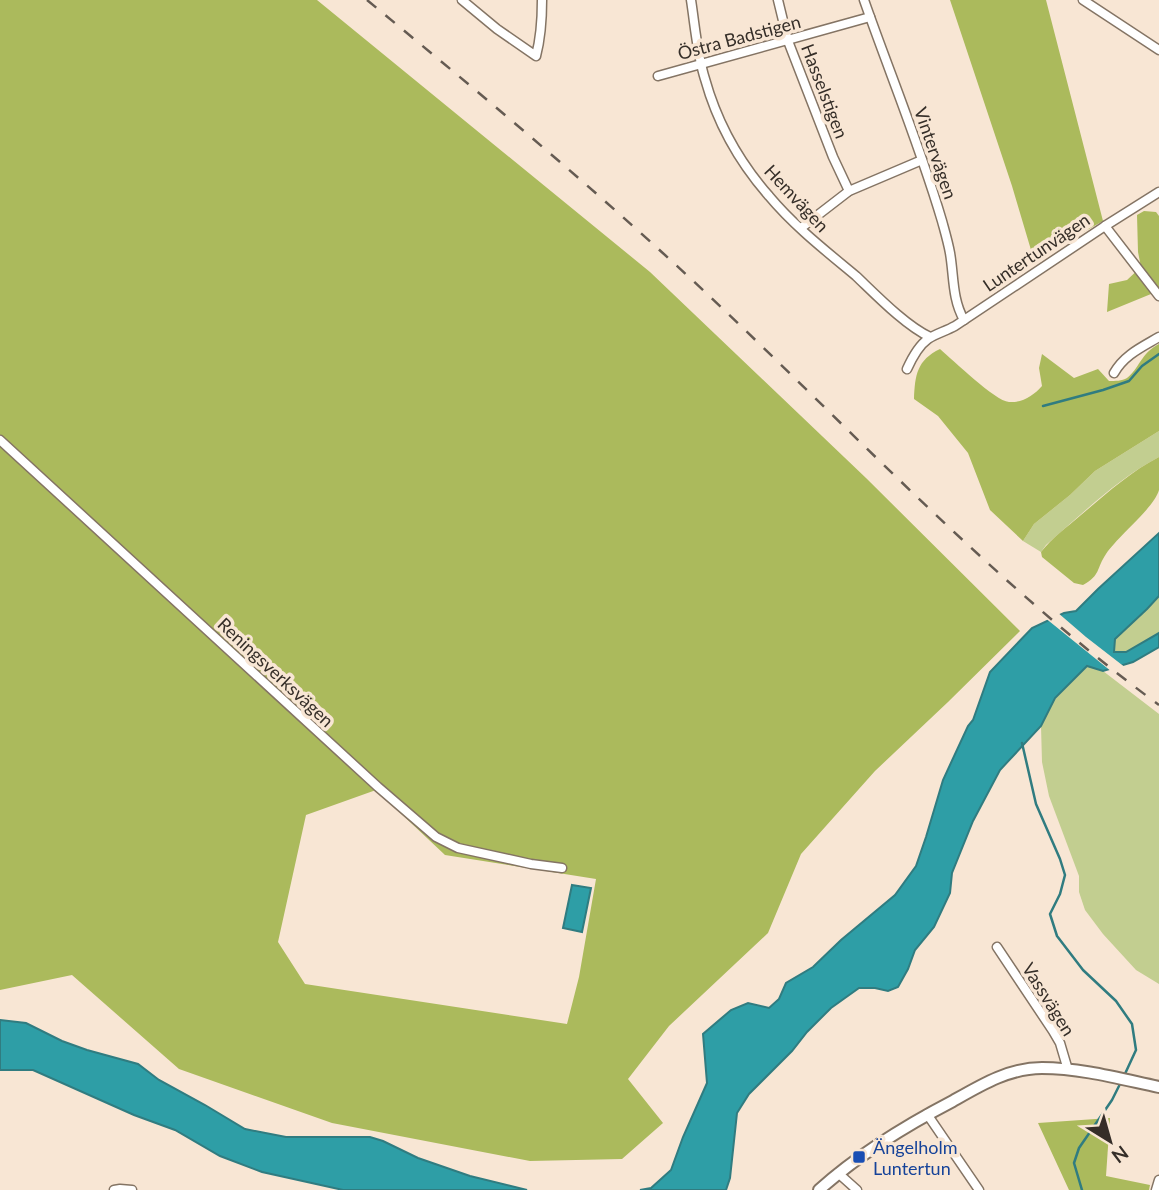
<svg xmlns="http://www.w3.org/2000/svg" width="1159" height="1190" viewBox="0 0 1159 1190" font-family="Lato,sans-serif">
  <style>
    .green { fill: #c2ce90 }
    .forest { fill: #abba5c; fill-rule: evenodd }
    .water { fill: #2e9ea6; stroke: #307c80; stroke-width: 2 }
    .pier { fill: #f8e6d4 }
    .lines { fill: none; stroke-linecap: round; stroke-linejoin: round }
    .stream { stroke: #307c80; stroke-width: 2.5 }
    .street-casing { stroke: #847464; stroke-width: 11 }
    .secondary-casing { stroke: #847464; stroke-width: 14 }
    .street { stroke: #fff; stroke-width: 8 }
    .secondary { stroke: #fff; stroke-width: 10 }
    .rail { stroke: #655b52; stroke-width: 2.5; stroke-dasharray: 12 12; stroke-linecap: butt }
    .transit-dot { fill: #1a4fb4; stroke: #f8e6d4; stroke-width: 2.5 }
    .labels { text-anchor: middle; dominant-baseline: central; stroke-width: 7; stroke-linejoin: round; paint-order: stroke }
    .street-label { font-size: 18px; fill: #352e28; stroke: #f8e6d4 }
    .transit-label { font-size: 18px; fill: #164399; stroke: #f8e6d4; text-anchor: start }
  </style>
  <rect width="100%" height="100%" fill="#f8e6d4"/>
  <g class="green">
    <path d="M1159,431V457C1117,479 1082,514 1046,545L1041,552L1023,541L1034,524L1070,495L1095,471Z"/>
    <polygon points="1159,596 1159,633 1126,652 1114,652 1115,639 1147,609"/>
    <polygon points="1087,666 1103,671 1159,714 1159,984 1136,970 1103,934 1085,910 1079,892 1079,876 1049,796 1042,762 1041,726 1055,698"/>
  </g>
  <g class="forest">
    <path d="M0,0H317L650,272L866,478L1020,631L948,702L875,771L801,854L768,933L669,1026L628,1079L663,1123L622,1159L530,1161L332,1123L179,1069L72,975L0,990ZM376,790L445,855L596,879L579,977L567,1024L305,984L278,942L306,815Z"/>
    <polygon points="950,0 1046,0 1103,221 1034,260 1012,186"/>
    <polygon points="1144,211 1156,212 1159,216 1159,295 1151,294 1107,312 1109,284 1127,280 1141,267 1138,252 1137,215"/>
    <path d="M1159,344V431L1095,471L1070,495L1034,524L1023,541L990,510L968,453L938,416L914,399C915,375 917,360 940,349C953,360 995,401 1009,402C1023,403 1034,395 1042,386L1039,368L1042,354L1074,378L1098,369L1109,381C1115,381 1122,381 1127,378C1139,369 1141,353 1159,344Z"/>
    <path d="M1159,457C1159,467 1159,481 1159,490C1154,508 1118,536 1106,554C1096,569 1101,575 1083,585L1074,583L1042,557L1041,552C1052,538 1067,527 1081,515C1106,494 1130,472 1159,457Z"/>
    <polygon points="1110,1118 1106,1176 1150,1185 1149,1190 1069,1190 1038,1123"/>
  </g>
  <g class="water">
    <polygon points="1159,533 1159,596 1147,609 1115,639 1114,652 1126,652 1159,633 1159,647 1133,662 1103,671 1087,666 1055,698 1041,726 1000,770 973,821 952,873 950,893 934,927 915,950 908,969 898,987 888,991 875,988 859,988 831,1008 807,1032 792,1051 749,1094 737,1113 730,1178 726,1190 640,1190 651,1188 671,1170 683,1137 707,1083 703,1034 731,1010 748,1003 769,1008 779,999 786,983 813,967 841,940 895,895 916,866 926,837 943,780 968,726 973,720 990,672 1032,628 1064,613 1076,611 1098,589"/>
    <polygon points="572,885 591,888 582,932 563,928"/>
    <polygon points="0,1020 26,1023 62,1041 87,1050 138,1064 159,1080 205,1105 245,1129 286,1137 370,1137 383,1141 418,1158 470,1176 527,1190 343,1190 262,1172 220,1156 175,1130 134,1115 33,1070 0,1070"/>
  </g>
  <polygon class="pier" points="1057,612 1086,637 1126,668 1112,672 1044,617"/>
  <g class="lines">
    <g class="stream">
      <polyline points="1043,406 1103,390 1129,381 1142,366 1159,354"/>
      <polyline points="1022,743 1036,804 1060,859 1065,875 1060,894 1050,914 1057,936 1083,970 1116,1001 1132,1024 1136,1050 1124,1076"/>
      <polyline points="1082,1190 1074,1163 1079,1148 1112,1100 1121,1082"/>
    </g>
    <defs>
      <g id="street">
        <path d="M462,0L497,29L536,56C541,37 542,20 542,0"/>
        <path d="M691,0C695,26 697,54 705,79C717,122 740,163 769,196C794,226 826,251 856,276C876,295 906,326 930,337"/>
        <polyline points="778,0 788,41 833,157 849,191"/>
        <path d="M864,0C890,74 920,146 942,221C945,232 948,242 950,253C954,276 952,299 964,320"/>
        <polyline points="1083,0 1159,50"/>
        <polyline points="658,76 870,17"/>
        <polyline points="1105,226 1159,296"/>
        <polyline points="801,228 849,191 922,160"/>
        <path d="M907,369C912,358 918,346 928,339C935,334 946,331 955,326L1105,226L1159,192"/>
        <path d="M1114,373C1124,355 1142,347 1159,337"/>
        <polyline points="0,440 378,787 436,837 458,848 531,864 562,868"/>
        <polyline points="997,947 1053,1031 1060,1043 1068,1070"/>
        <polyline points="927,1114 979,1190"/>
        <polyline points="838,1173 857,1190"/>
        <polyline points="114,1190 120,1189 132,1190"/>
        <polyline points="1156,1190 1159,1180"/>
      </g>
      <path id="secondary" d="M819,1190C859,1154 905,1126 953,1101C981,1085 1009,1068 1042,1068C1081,1068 1121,1079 1159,1087"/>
    </defs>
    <use href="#street" class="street-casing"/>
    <use href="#secondary" class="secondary-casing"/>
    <use href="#street" class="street"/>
    <use href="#secondary" class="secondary"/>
    <path class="rail" d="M367,0C487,99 608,200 721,307C864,443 1000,588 1159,705"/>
  </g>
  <rect class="transit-dot" x="852" y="1150" width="14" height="14" rx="3.5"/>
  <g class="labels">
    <g class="street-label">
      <text transform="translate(739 37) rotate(-15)">Östra Badstigen</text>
      <text transform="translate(825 91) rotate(69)">Hasselstigen</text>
      <text transform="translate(936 153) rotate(71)">Vintervägen</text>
      <text transform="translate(797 198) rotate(47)">Hemvägen</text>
      <text transform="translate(1036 252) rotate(-34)">Luntertunvägen</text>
      <text transform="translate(276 672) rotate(43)">Reningsverksvägen</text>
      <text transform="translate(1049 999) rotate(58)">Vassvägen</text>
    </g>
    <g class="transit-label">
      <text x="873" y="1147">Ängelholm<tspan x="873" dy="21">Luntertun</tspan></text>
    </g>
  </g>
  <g transform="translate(1110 1141) rotate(143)" stroke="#f8e6d4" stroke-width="5" paint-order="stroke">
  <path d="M0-5L12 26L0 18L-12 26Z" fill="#352e28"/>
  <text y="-10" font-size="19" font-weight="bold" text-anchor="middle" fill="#352e28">N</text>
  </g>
</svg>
